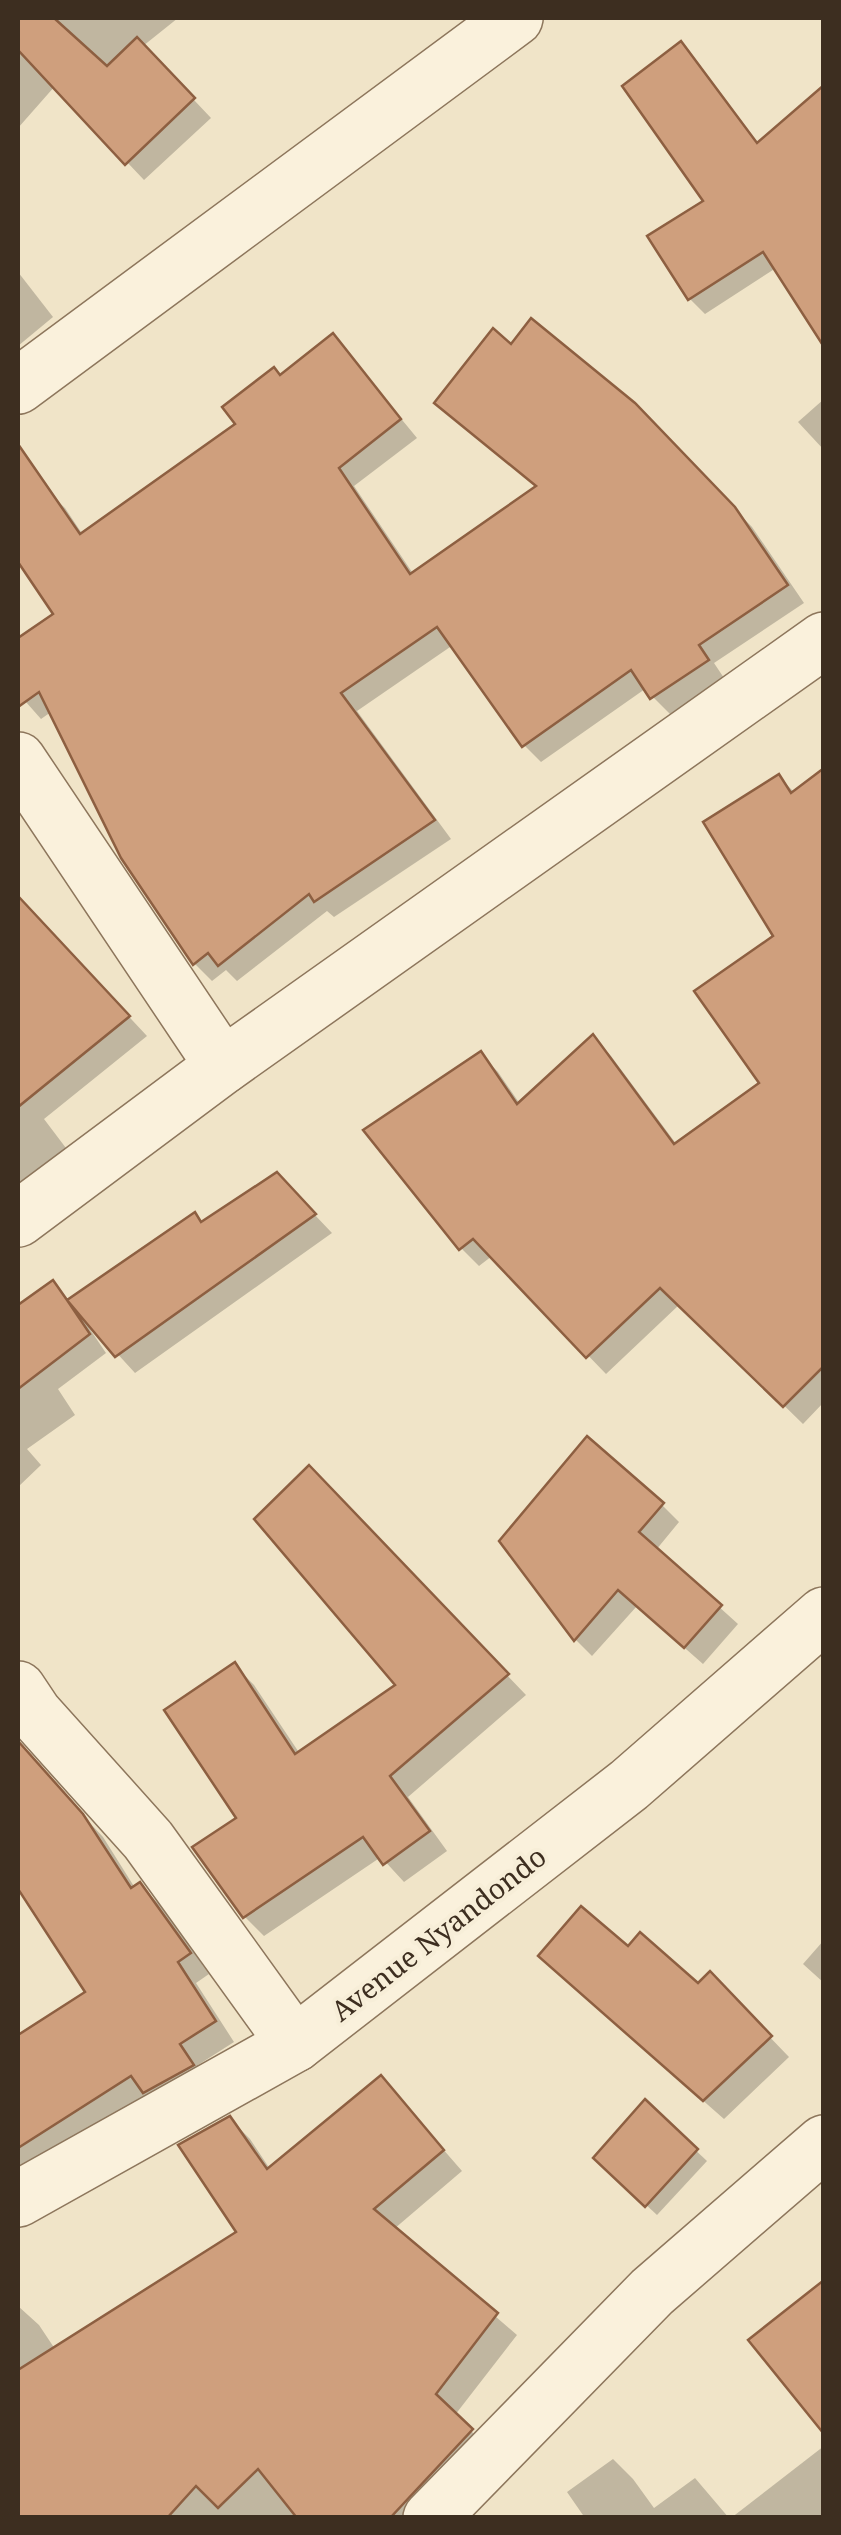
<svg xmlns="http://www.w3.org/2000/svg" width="841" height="2535" viewBox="0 0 841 2535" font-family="'Noto Serif',serif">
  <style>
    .shadow { fill: #0003 }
    .building { fill: #cf9f7d; stroke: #8d5f41; stroke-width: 2.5 }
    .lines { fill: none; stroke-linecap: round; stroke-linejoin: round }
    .street-casing { stroke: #8d765c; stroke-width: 58 }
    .street { stroke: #faf1dc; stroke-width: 55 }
    .labels { text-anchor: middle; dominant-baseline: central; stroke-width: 8; stroke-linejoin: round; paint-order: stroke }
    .street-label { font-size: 28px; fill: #3d2e20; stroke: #f7eed8 }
  </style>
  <rect width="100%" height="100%" fill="#f0e4c8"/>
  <g class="shadow">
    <polygon points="18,18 178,18 143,46 211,118 144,180 55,86 18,128"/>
    <polygon points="681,45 696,60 759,145 776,268 705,314 690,299 707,201"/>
    <polygon points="18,272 53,317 18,346"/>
    <polygon points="333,336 417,438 354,486 414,575 538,488 438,403 511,347 633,405 752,527 804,603 714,663 724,678 670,714 645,689 541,762 524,745 453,645 357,711 451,839 334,917 327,911 237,981 226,970 212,981 195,964 123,857 51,712 41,719 18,693 18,641 57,614 18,557 18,511 47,491 65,508 83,535 239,425 281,377"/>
    <polygon points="824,399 824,450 798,422"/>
    <polygon points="779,777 795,793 824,1143 824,1402 803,1424 680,1304 606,1374 492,1256 479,1266 461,1248 480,1054 498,1072 520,1104 593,1038 611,1056 677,1145 762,1084 776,936"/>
    <polygon points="18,898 147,1036 44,1119 72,1156 18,1198"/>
    <polygon points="294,1193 332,1233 135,1373 92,1326 89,1328 106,1353 58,1389 75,1415 27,1449 41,1465 18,1487 18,1308 38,1294 68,1302 195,1215 203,1224"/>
    <polygon points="328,1488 526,1695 408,1797 447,1851 404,1882 381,1857 264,1936 245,1917 235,1666 254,1685 300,1754 399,1685"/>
    <polygon points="662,1505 679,1522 656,1550 738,1624 703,1664 637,1606 592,1656 575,1639 502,1541"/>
    <polygon points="41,1771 103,1837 135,1888 140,1885 160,1905 209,1974 196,1983 234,2042 198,2065 212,2085 18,2181 18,2038 88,1993 18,1884 18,1786"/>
    <polygon points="824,1940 824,1983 803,1964"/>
    <polygon points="628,1950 698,1987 710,1975 789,2057 724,2119 560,1975"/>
    <polygon points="381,2078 462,2171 394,2229 517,2335 455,2415 491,2451 428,2518 18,2518 18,2306 39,2325 55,2349 240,2232 230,2119 250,2139 270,2169"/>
    <polygon points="645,2103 707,2161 657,2215 596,2158"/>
    <polygon points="824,2446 824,2518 731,2518"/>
    <polygon points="613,2459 633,2479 654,2508 695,2478 729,2518 585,2518 567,2492"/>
  </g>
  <g class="building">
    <polygon points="18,18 54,18 107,66 137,37 195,98 125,165 18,50"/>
    <polygon points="681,41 757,143 824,85 824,347 763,252 688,300 647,236 703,201 622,86"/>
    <polygon points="531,318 635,403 735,507 788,585 699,645 709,660 650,699 631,670 522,747 437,627 341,693 435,820 314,902 309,894 218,966 208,953 193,965 121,858 39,692 18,707 18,638 53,614 18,562 18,444 80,534 235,424 222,407 274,367 280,375 333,333 401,419 339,468 410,574 536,486 434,403 493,328 511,344"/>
    <polygon points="824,768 824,1366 783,1407 660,1288 586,1358 473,1239 459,1250 363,1130 481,1051 517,1104 593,1034 674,1144 759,1083 694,991 773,936 703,822 779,774 791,793"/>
    <polygon points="18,896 130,1016 18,1107"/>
    <polygon points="277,1172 316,1214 115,1357 67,1300 90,1334 18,1389 18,1305 53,1280 67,1300 195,1212 201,1222"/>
    <polygon points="587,1436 664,1503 639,1532 722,1605 684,1648 618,1590 574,1641 499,1541"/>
    <polygon points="309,1465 509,1674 390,1776 430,1831 383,1865 363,1837 243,1918 192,1847 236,1818 164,1710 235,1662 295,1754 395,1685 254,1519"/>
    <polygon points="18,1741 83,1814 131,1888 140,1882 191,1953 178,1962 216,2021 180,2044 194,2065 143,2093 131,2076 18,2148 18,2035 85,1992 18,1889"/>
    <polygon points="581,1906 628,1946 640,1932 698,1983 710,1971 772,2036 703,2101 538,1956"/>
    <polygon points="381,2075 444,2150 374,2209 498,2313 436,2394 473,2429 390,2518 297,2518 258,2469 218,2508 196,2486 167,2518 18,2518 18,2370 236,2232 178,2145 230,2116 267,2169"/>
    <polygon points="645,2099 698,2149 645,2207 593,2158"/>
    <polygon points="824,2280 824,2434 748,2340"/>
  </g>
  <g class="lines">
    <defs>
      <g id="street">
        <polyline points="18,386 515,18"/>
        <polyline points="18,760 223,1066"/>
        <polyline points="18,1219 223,1066 824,640"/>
        <polyline points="18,1689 34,1713 148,1840 295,2044"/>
        <polyline points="18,2199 295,2044 629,1785 824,1615"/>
        <polyline points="431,2518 652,2292 824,2143"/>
      </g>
    </defs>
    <use href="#street" class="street-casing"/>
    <use href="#street" class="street"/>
  </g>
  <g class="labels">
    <g class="street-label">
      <text transform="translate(438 1933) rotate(-38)">Avenue Nyandondo</text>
    </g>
  </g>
  <rect width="841" height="2535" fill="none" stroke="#3d2e20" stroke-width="40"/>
</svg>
